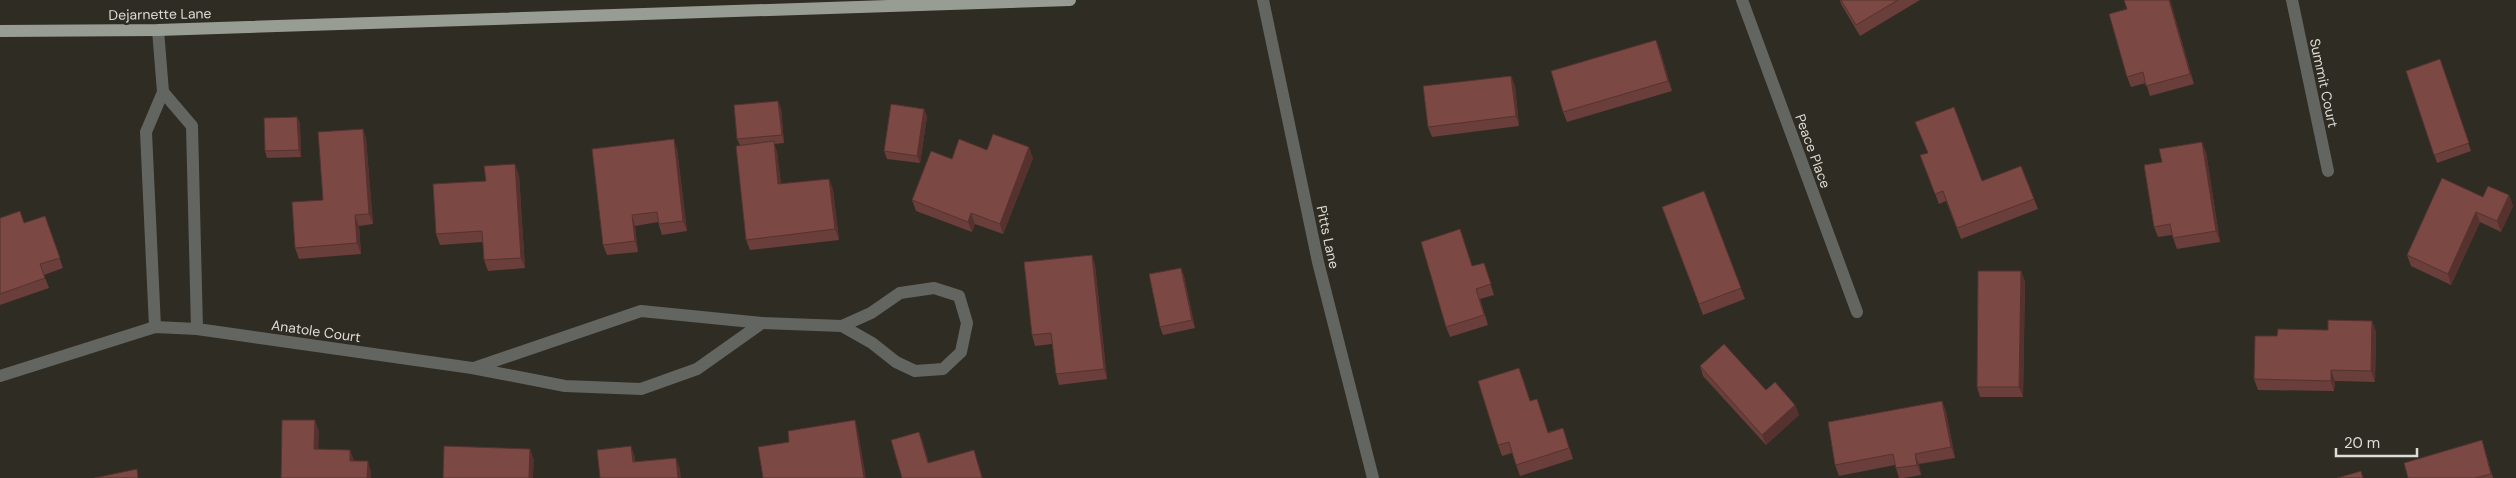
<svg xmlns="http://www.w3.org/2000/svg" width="2516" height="478" viewBox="0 0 2516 478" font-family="'DM Sans',sans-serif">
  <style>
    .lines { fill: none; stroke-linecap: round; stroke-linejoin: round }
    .minor { stroke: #636560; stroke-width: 12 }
    .major { stroke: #989d94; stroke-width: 12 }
    .wall { fill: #6a3e3a }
    .shaded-wall { fill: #56322f }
    .building { fill: #7b4843; stroke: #56322f }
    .labels { text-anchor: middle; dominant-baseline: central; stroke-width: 5; stroke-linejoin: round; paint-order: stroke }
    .street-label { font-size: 14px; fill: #dedcd6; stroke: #2e2c23 }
  </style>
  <rect width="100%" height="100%" fill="#2e2c23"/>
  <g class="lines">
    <g class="minor">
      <polyline points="1263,0 1318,262 1373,478"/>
      <polyline points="1742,0 1857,312"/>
      <polyline points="2292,0 2328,171"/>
      <polyline points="163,92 192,126 197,329"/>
      <polyline points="155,327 146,132 163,92 158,30"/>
      <polyline points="474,368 641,311 762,323 842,326 871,313 900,293 934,288 959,296 967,323 961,352 943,369 915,371 896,362 872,343 842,326"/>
      <polyline points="0,376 155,327 197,329 472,368 565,386 641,389 697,369 762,323"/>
    </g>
    <polyline class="major" points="0,31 158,30 1070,0"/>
  </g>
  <g class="wall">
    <polygon points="1840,0 1920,0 1860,36 1841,4"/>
    <polygon points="2170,0 2194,84 2150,96 2146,83 2131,87 2127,77 2127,9"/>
    <polygon points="1660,50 1672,91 1567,122 1563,112"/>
    <polygon points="2440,59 2471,151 2437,163 2406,71"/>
    <polygon points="1511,76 1515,86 1519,126 1432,137 1428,127"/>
    <polygon points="781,108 784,143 774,144 777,152 781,184 829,179 833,190 839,240 750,250 746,240 740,145 737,139"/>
    <polygon points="924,109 927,117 920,163 887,159 884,151"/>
    <polygon points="297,117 300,124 301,157 267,158 265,151"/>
    <polygon points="363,129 366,139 373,224 359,226 361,254 299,259 295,248"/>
    <polygon points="677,149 687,231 662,235 658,222 635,226 638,252 607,255 603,245"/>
    <polygon points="2206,152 2220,242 2177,249 2172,235 2158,237 2154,227 2162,162"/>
    <polygon points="1927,153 1982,181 2021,166 2038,209 1961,239 1946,201 1939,204 1920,155"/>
    <polygon points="1033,158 1003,234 975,224 972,232 916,211 912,200 952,159"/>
    <polygon points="519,175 525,268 488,271 484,260 483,242 440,245 436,234 486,181"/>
    <polygon points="1704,191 1745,299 1703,315 1662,207"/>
    <polygon points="2509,195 2513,206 2501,232 2480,222 2451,285 2411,266 2407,255 2483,197"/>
    <polygon points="45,216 63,268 44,275 49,288 0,305 0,218 24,223"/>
    <polygon points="1460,229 1472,266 1484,263 1494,295 1480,299 1488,325 1450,337 1446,327"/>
    <polygon points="1092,255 1095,265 1107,379 1059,385 1056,374 1052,344 1035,346 1032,335"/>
    <polygon points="1181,268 1184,276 1195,328 1163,335 1160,327"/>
    <polygon points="2021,271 2025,282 2023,397 1980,397 1977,387"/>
    <polygon points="2328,330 2376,331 2375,382 2335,381 2334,391 2258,390 2254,379 2277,336"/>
    <polygon points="1700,366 1795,405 1799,415 1766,445 1703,376"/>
    <polygon points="1523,378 1530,401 1537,399 1548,432 1563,428 1573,459 1520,476 1512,453 1502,456 1498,445"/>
    <polygon points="1942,401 1946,412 1955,458 1919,464 1921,475 1904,478 1899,478 1895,465 1839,476 1835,465"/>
    <polygon points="2482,440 2493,478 2408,478"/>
  </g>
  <g class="shaded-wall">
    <polygon points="2169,0 2170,0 2194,84 2190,74"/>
    <polygon points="1656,40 1660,50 1672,91 1668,81"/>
    <polygon points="1511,76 1515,86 1519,126 1516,116"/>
    <polygon points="778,101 781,108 784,143 782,135"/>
    <polygon points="924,109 927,117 920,163 917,156"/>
    <polygon points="297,117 300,124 301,157 299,150"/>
    <polygon points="363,129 366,139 373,224 369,214"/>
    <polygon points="674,139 677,149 687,231 683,221"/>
    <polygon points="774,141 777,152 782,195 778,184"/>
    <polygon points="2202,142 2206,152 2220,242 2216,231"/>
    <polygon points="1029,147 1033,158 1003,234 1000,224"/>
    <polygon points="515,164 519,175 525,268 521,258"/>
    <polygon points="829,179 833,190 839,240 835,229"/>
    <polygon points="2509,195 2513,206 2501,232 2497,221"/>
    <polygon points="2476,212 2480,222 2451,285 2448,274"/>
    <polygon points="971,213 975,224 972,232 968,222"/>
    <polygon points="355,215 359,226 361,254 357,243"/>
    <polygon points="632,215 635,226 638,252 635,241"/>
    <polygon points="1092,255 1095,265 1107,379 1104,369"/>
    <polygon points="1181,268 1184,276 1195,328 1192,320"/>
    <polygon points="2021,271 2025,282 2023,397 2019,387"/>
    <polygon points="2372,321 2376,331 2375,382 2371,371"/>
    <polygon points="2331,370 2335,381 2334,391 2331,381"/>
    <polygon points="1942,401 1946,412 1955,458 1951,447"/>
    <polygon points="1795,405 1799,415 1766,445 1762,435"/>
    <polygon points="315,420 319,431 318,460 314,449"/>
    <polygon points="855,420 858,431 866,478 864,478"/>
    <polygon points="919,432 923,442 932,473 928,463"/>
    <polygon points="631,446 635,457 636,473 633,462"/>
    <polygon points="530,449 534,460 533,478 529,478"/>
    <polygon points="350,450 354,460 353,471 350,461"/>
    <polygon points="974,450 977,460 983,478 982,478"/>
    <polygon points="1915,454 1919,464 1921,475 1917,465"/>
    <polygon points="676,458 680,469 681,478 678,478"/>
    <polygon points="368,461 371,472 371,478 367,478"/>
  </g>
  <g class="building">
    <polygon points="1841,0 1898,0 1856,25"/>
    <polygon points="2124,0 2169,0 2190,74 2146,86 2143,72 2127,77 2109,14 2127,9"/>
    <polygon points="1656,40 1668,81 1563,112 1551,71"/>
    <polygon points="2440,59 2469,143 2434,155 2406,71"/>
    <polygon points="1511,76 1516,116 1428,127 1423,86"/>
    <polygon points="778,101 782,135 737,139 734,105"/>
    <polygon points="891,104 924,109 917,156 884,151"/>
    <polygon points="1954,107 1982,181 2021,166 2034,199 1957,228 1943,191 1935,194 1920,155 1928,153 1915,122"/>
    <polygon points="297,117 299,150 265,151 264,118"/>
    <polygon points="363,129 369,214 355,215 357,243 295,248 292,202 323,200 318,132"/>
    <polygon points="993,134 1029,147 1000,224 971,213 968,222 912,200 931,151 952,159 959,139 987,150"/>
    <polygon points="674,139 683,221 659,224 657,212 632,215 635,241 603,245 592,149"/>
    <polygon points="774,141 778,184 829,179 835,229 746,240 736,146"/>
    <polygon points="2202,142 2216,231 2173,238 2170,224 2154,227 2144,165 2162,162 2159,149"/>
    <polygon points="515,164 521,258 484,260 482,231 436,234 433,184 486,181 484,166"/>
    <polygon points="2442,178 2483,197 2488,186 2509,195 2497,221 2476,212 2448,274 2407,255"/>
    <polygon points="1704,191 1741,288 1699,304 1662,207"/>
    <polygon points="20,211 24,223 45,216 60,258 40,264 45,278 0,294 0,218"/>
    <polygon points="1460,229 1472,266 1484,263 1491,284 1476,289 1484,315 1446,327 1421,242"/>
    <polygon points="1092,255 1104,369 1056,374 1051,333 1032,335 1024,262"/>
    <polygon points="1181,268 1192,320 1160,327 1149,274"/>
    <polygon points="1978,271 2021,271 2019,387 1977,387"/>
    <polygon points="2328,320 2372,321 2371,371 2331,370 2331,381 2254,379 2255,336 2277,336 2278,329 2328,330"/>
    <polygon points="1724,344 1766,390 1775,382 1795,405 1762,435 1700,366"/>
    <polygon points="1519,368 1530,401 1537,399 1548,433 1563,428 1569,448 1516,465 1509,442 1498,445 1478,381"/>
    <polygon points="1942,401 1951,447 1915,454 1917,465 1896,468 1893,454 1835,465 1828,422"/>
    <polygon points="282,420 315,420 314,449 350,450 350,461 368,461 367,478 281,478"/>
    <polygon points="855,420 864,478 763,478 758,447 789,442 788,431"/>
    <polygon points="919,432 928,463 974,450 982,478 902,478 891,440"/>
    <polygon points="2482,440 2491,474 2475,478 2408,478 2404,463"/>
    <polygon points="444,446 530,449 529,478 443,478"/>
    <polygon points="631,446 633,462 676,458 678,478 600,478 597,450"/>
    <polygon points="137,469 138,478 94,478"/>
    <polygon points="2361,471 2363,478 2337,478"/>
  </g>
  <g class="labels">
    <g class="street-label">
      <text transform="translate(160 14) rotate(-1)">Dejarnette Lane</text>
      <text transform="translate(2324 83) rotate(78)">Summit Court</text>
      <text transform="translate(1813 151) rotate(70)">Peace Place</text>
      <text transform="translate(1328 237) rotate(78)">Pitts Lane</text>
      <text transform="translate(316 331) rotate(8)">Anatole Court</text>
    </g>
  </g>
  <path d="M2336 448v8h81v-8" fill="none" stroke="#dedcd6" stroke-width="2.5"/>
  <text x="2344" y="448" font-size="15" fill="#dedcd6" stroke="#2e2c23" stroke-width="4" paint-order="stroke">20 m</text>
</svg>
